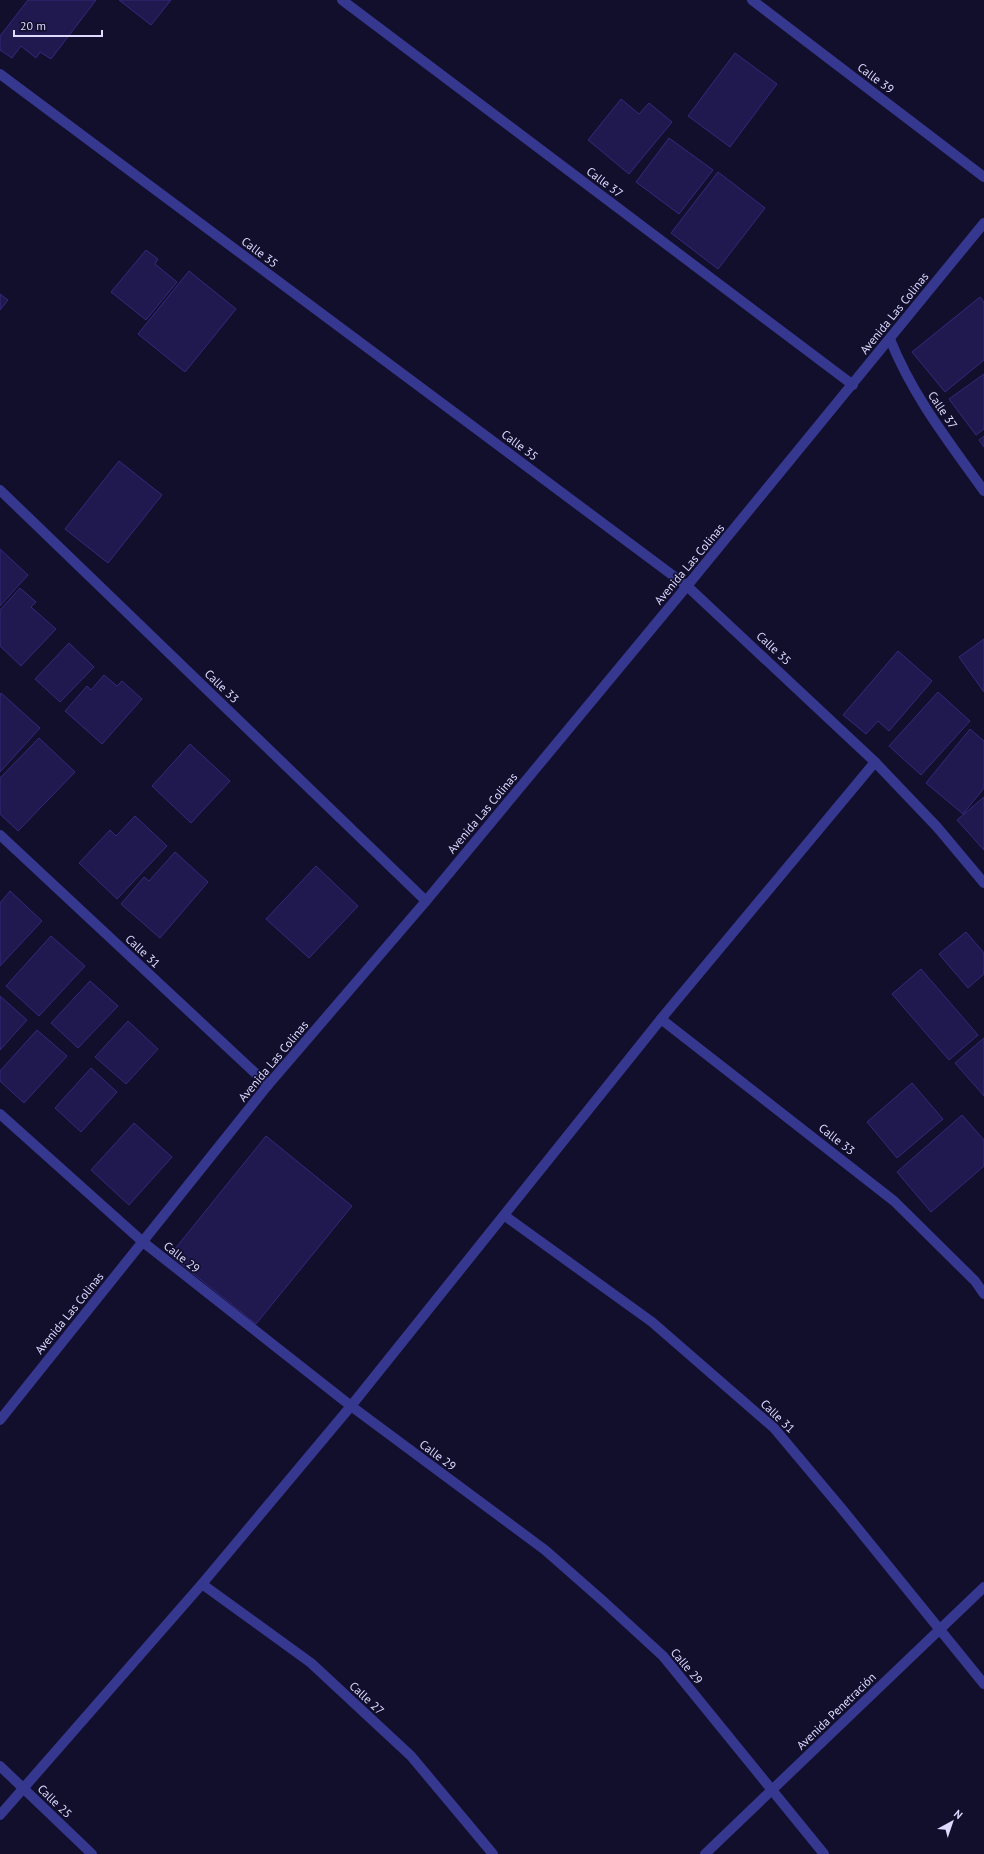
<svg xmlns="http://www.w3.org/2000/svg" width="984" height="1854" viewBox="0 0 984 1854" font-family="'PT Sans',sans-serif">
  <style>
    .building { fill: #20194f; stroke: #34297d }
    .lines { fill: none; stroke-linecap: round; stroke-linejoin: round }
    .street { stroke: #363890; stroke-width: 10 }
    .labels { text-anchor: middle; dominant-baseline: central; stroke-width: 3.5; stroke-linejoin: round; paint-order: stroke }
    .street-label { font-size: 12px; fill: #dcdaff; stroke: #120f2d }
  </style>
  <rect width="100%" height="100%" fill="#120f2d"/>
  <g class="building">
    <polygon points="28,0 96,0 51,59 40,52 36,58 21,46 12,58 0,50 0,36"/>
    <polygon points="119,0 171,0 151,25"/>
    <polygon points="735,53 777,84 730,147 688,116"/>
    <polygon points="621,99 639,114 649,103 672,122 629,174 588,140"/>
    <polygon points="669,138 713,170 679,214 636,182"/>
    <polygon points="718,172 765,208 718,269 671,233"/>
    <polygon points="146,250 158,259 155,264 177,282 146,320 111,292"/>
    <polygon points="189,271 236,309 185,372 138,334"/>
    <polygon points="0,294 8,300 0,310"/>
    <polygon points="980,297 984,302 984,360 945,392 912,352"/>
    <polygon points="984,374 984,429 976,435 949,399"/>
    <polygon points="984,436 984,447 979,440"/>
    <polygon points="119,461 162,495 108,563 65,529"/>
    <polygon points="0,549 28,575 0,606"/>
    <polygon points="20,588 36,602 31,607 56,629 21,666 0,646 0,610"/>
    <polygon points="984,639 984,692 959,657"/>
    <polygon points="69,643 94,667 60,702 35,679"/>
    <polygon points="898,651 932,681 889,731 878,721 866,734 843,715"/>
    <polygon points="104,675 117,686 122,681 142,699 102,744 65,711 87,686 91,690"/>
    <polygon points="938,692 970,721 921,775 889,746"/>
    <polygon points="1,693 40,728 0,772 0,695"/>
    <polygon points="970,729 984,741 984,788 963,814 926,783"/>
    <polygon points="39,738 75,772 18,831 0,814 0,778"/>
    <polygon points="190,744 230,781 191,823 152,786"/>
    <polygon points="984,797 984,850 957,820"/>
    <polygon points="135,816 167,846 117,899 79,863 110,830 116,836"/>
    <polygon points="175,852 208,882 160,938 121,904 144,877 149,881"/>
    <polygon points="316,866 358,906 309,958 266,919"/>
    <polygon points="10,891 42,921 0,966 0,903"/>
    <polygon points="966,932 984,953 984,974 968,988 939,954"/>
    <polygon points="51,936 85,966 39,1016 6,986"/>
    <polygon points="921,969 978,1035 949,1060 892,994"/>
    <polygon points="90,981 118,1006 78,1048 51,1023"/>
    <polygon points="0,996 27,1020 0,1050"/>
    <polygon points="128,1021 158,1049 126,1084 95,1057"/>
    <polygon points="37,1030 67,1056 24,1103 0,1081 0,1071"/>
    <polygon points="984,1038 984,1096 955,1063"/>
    <polygon points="91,1068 117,1092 81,1132 55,1108"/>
    <polygon points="912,1083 943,1119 897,1158 867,1122"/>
    <polygon points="962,1115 984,1140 984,1166 931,1212 897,1172"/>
    <polygon points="134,1123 172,1157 129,1205 91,1170"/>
    <polygon points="266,1136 352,1206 256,1324 170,1255"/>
  </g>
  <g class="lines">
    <g class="street">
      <polyline points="342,0 853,385"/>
      <polyline points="752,0 984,177"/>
      <polyline points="0,74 687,586 875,762 937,827 984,883"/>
      <path d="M890,339C912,395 949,442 984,491"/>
      <polyline points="0,490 426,901"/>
      <polyline points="0,835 268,1085"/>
      <polyline points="661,1019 894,1201 975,1281 984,1294"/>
      <polyline points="0,1114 143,1242 351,1406 545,1550 603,1601 663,1656 824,1854"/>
      <polyline points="505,1216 652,1322 774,1428 842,1509 984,1684"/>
      <polyline points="0,1420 268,1085 426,901 687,586 984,223"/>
      <polyline points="202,1584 311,1663 411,1756 493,1854"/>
      <polyline points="0,1766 92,1854"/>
      <polyline points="0,1815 202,1584 351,1406 661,1019 875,762"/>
      <polyline points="705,1854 984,1587"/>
    </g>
  </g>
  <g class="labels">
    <g class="street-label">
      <text transform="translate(876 78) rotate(37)">Calle 39</text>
      <text transform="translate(605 182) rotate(37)">Calle 37</text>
      <text transform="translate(260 252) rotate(37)">Calle 35</text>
      <text transform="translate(894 313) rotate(-51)">Avenida Las Colinas</text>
      <text transform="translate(943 410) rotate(56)">Calle 37</text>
      <text transform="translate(520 445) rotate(37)">Calle 35</text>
      <text transform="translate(689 564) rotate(-50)">Avenida Las Colinas</text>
      <text transform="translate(774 648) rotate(43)">Calle 35</text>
      <text transform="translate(222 686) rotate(44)">Calle 33</text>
      <text transform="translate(482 813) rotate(-50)">Avenida Las Colinas</text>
      <text transform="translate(143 951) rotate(43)">Calle 31</text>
      <text transform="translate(273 1061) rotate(-50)">Avenida Las Colinas</text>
      <text transform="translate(837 1139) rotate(38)">Calle 33</text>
      <text transform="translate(182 1257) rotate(38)">Calle 29</text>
      <text transform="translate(69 1313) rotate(-51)">Avenida Las Colinas</text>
      <text transform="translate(778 1416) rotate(44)">Calle 31</text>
      <text transform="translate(438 1455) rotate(37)">Calle 29</text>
      <text transform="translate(687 1666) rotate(50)">Calle 29</text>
      <text transform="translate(367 1698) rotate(43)">Calle 27</text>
      <text transform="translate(836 1711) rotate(-44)">Avenida Penetración</text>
      <text transform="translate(55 1801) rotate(44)">Calle 25</text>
    </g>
  </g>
  <g transform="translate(952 1822) rotate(40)" stroke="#120f2d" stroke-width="3" paint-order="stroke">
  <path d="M0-3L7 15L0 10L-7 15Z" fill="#dcdaff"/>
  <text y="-6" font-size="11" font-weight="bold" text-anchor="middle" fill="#dcdaff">N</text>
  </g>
  <path d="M14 30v6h88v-6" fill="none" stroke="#dcdaff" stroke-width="2"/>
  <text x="20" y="30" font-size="12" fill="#dcdaff" stroke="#120f2d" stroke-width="3" paint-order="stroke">20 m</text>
</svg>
